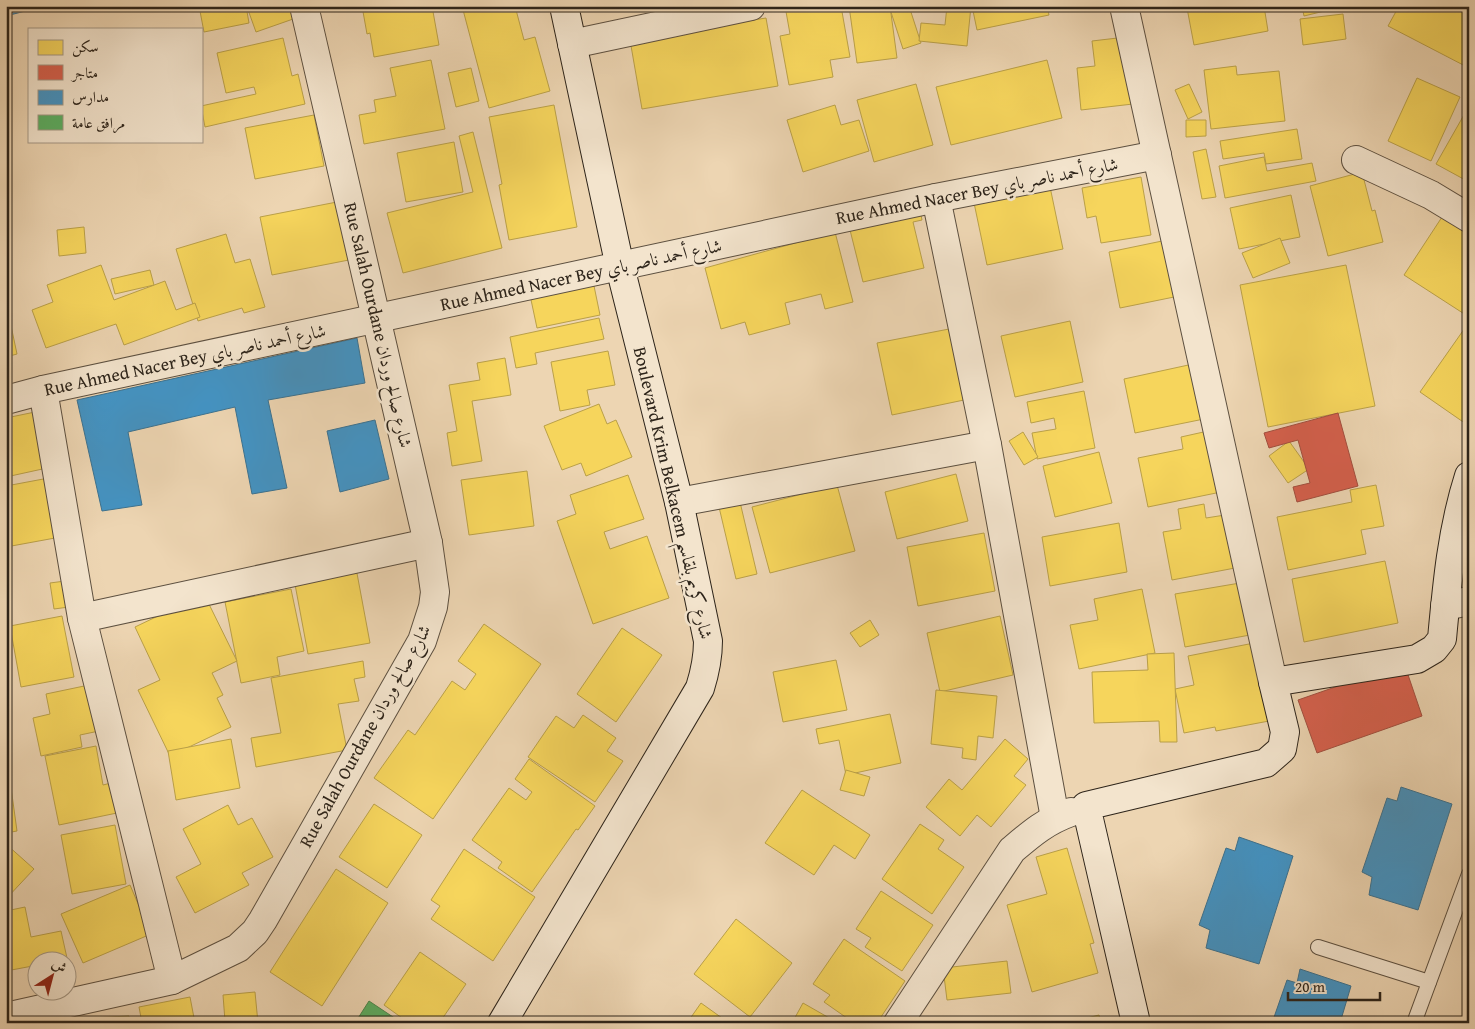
<svg xmlns="http://www.w3.org/2000/svg" width="1475" height="1029" font-family="'Gentium Book Plus',Amiri,serif">
<rect width="100%" height="100%" fill="#edd5b2"/>
<filter id="stains"><feTurbulence type="fractalNoise" baseFrequency=".004" numOctaves="4"/><feColorMatrix values="0 0 0 0 .2 0 0 0 0 .09 0 0 0 0 .02 0 0 0 .5 -.17"/></filter>
<radialGradient id="worn" r=".72"><stop offset=".6" stop-color="#630" stop-opacity="0"/><stop offset="1" stop-color="#630" stop-opacity=".3"/></radialGradient>
<g fill="#f6d55c" stroke="#baa048">
<path d="M199,6H246L249,23L204,32Z"/>
<path d="M292,6L296,18L256,32L247,7Z"/>
<path d="M362,6H432L439,45L374,57L370,33L367,34Z"/>
<path d="M462,6H515L524,40L535,37L550,91L489,108Z"/>
<path d="M785,6H841L850,57L830,60L833,77L789,85L780,36L790,34Z"/>
<path d="M849,6H890L897,58L857,63Z"/>
<path d="M889,6H909L921,43L903,49Z"/>
<path d="M947,6H971L967,46L919,41L921,23L945,25Z"/>
<path d="M972,6H1047L1049,15L977,30Z"/>
<path d="M1198,6H1264L1268,31L1194,45L1187,8Z"/>
<path d="M1302,6H1341V7L1304,16Z"/>
<path d="M1399,6H1469V68L1388,26Z"/>
<path d="M1343,14L1346,39L1303,45L1300,19Z"/>
<path d="M766,18L778,86L642,109L630,40Z"/>
<path d="M1126,37L1133,104L1081,110L1077,68L1095,66L1092,41Z"/>
<path d="M283,38L292,76L298,74L305,104L205,127L201,106L256,94L254,87L226,93L217,53Z"/>
<path d="M431,60L445,129L364,144L359,115L376,112L374,100L396,96L390,68Z"/>
<path d="M1047,60L1062,118L951,145L936,87Z"/>
<path d="M1236,66L1237,75L1279,71L1285,121L1211,129L1204,70Z"/>
<path d="M471,68L479,101L456,107L448,73Z"/>
<path d="M1417,78L1460,97L1431,161L1388,141Z"/>
<path d="M916,84L933,145L874,162L857,100Z"/>
<path d="M1189,84L1202,112L1188,119L1175,90Z"/>
<path d="M554,105L577,227L509,240L499,185L502,184L489,117Z"/>
<path d="M835,105L841,125L859,120L869,151L803,172L787,120Z"/>
<path d="M1469,106V182L1436,164Z"/>
<path d="M314,115L324,166L255,179L245,128Z"/>
<path d="M1186,120H1206V136L1186,137Z"/>
<path d="M1297,129L1302,159L1266,164L1264,153L1223,159L1220,141Z"/>
<path d="M473,132L502,248L403,273L387,213L473,192L459,136Z"/>
<path d="M454,142L463,192L406,202L397,153Z"/>
<path d="M1206,149L1216,197L1202,199L1193,152Z"/>
<path d="M1264,157L1267,171L1312,163L1316,181L1225,198L1219,166Z"/>
<path d="M1362,172L1372,211L1375,210L1383,242L1328,256L1310,186Z"/>
<path d="M1141,177L1151,235L1101,243L1096,216L1087,218L1082,188Z"/>
<path d="M1049,182L1063,249L987,265L973,198Z"/>
<path d="M1291,195L1300,237L1239,249L1230,208Z"/>
<path d="M342,201L354,259L272,275L260,217Z"/>
<path d="M920,210L922,220L913,222L924,268L863,282L849,226Z"/>
<path d="M1442,217L1469,235V317L1404,275Z"/>
<path d="M84,227L86,253L59,256L57,230Z"/>
<path d="M835,232L853,302L825,309L821,294L785,303L790,324L749,335L745,322L721,329L705,268Z"/>
<path d="M226,234L235,263L250,259L265,307L244,313L242,308L198,321L176,249Z"/>
<path d="M1280,238L1290,263L1253,278L1242,253Z"/>
<path d="M1167,240L1179,296L1120,308L1109,252Z"/>
<path d="M101,265L114,300L165,281L176,310L195,303L200,317L124,345L116,324L46,348L32,310L53,302L47,285Z"/>
<path d="M1346,265L1375,406L1268,427L1240,285Z"/>
<path d="M150,270L154,285L115,294L111,279Z"/>
<path d="M593,281L600,315L537,328L530,295Z"/>
<path d="M6,302L17,354L6,357Z"/>
<path d="M599,318L604,339L535,353L537,364L516,368L510,337Z"/>
<path d="M1070,321L1083,382L1015,397L1001,336Z"/>
<path d="M1467,325L1469,326V426L1420,392Z"/>
<path d="M949,329L964,400L892,415L877,343Z"/>
<path d="M608,351L615,385L587,390L590,405L560,411L551,362Z"/>
<path d="M505,358L511,395L472,401L482,461L452,466L447,433L457,431L449,385L480,380L477,363Z"/>
<path d="M1193,364L1204,419L1135,433L1124,379Z"/>
<path d="M1084,391L1095,448L1037,459L1032,433L1056,429L1054,418L1031,423L1027,402Z"/>
<path d="M599,404L607,424L616,420L632,457L586,476L581,463L562,470L544,426Z"/>
<path d="M35,412L47,468L6,477V418Z"/>
<path d="M1208,431L1221,492L1148,507L1138,458L1183,449L1181,437Z"/>
<path d="M1023,432L1038,457L1024,465L1009,441Z"/>
<path d="M1289,441L1309,469L1288,483L1269,456Z"/>
<path d="M1099,452L1112,503L1055,517L1043,466Z"/>
<path d="M527,471L534,526L469,535L461,480Z"/>
<path d="M956,474L968,521L897,539L885,492Z"/>
<path d="M628,475L644,519L604,532L610,549L647,536L669,598L593,624L557,521L576,514L570,495Z"/>
<path d="M54,477L66,536L6,547V486Z"/>
<path d="M837,485L855,551L770,573L752,507Z"/>
<path d="M1376,485L1384,526L1361,530L1366,554L1288,570L1277,517L1352,502L1350,490Z"/>
<path d="M740,502L757,574L736,579L719,507Z"/>
<path d="M1204,504L1206,518L1225,515L1235,568L1172,580L1163,532L1181,529L1178,509Z"/>
<path d="M1119,523L1127,572L1050,586L1042,537Z"/>
<path d="M984,533L995,591L918,606L907,547Z"/>
<path d="M1385,561L1398,623L1304,642L1292,579Z"/>
<path d="M356,568L370,643L308,654L294,579Z"/>
<path d="M65,581L69,607L54,609L50,583Z"/>
<path d="M1240,583L1250,635L1185,647L1175,594Z"/>
<path d="M291,589L304,651L277,657L280,675L241,683L225,602Z"/>
<path d="M1142,589L1155,653L1079,669L1070,625L1098,620L1094,599Z"/>
<path d="M204,594L237,661L212,673L223,695L217,698L231,727L170,756L138,690L160,680L135,627Z"/>
<path d="M62,616L74,677L21,687L10,626Z"/>
<path d="M1000,616L1013,675L940,692L927,633Z"/>
<path d="M870,620L879,635L860,647L850,633Z"/>
<path d="M484,624L541,664L433,819L374,778L408,730L415,735L452,681L465,690L476,674L458,661Z"/>
<path d="M622,628L662,655L616,722L577,694Z"/>
<path d="M1254,643L1269,721L1216,731L1215,727L1184,733L1175,689L1194,685L1188,656Z"/>
<path d="M1174,653L1177,742H1160L1159,721L1094,723L1092,672L1148,670L1147,654Z"/>
<path d="M836,660L847,710L783,722L773,672Z"/>
<path d="M363,661L365,677L354,679L359,701L338,704L347,750L256,767L251,738L281,733L271,678Z"/>
<path d="M89,685L99,731L80,735L82,747L41,756L33,718L50,714L46,694Z"/>
<path d="M936,690L997,696L993,738L978,736L976,760L962,758L963,748L931,744Z"/>
<path d="M890,714L901,763L846,775L839,740L819,744L816,729Z"/>
<path d="M583,715L616,738L607,751L623,761L595,802L528,757L556,716L574,728Z"/>
<path d="M231,739L240,788L176,800L168,751Z"/>
<path d="M1005,739L1028,759L1014,776L1026,785L991,827L977,815L960,836L926,807L949,779L962,790Z"/>
<path d="M96,746L103,785L111,783L117,813L59,825L45,756Z"/>
<path d="M529,759L595,806L578,830L576,829L532,892L498,868L502,862L472,840L509,788L526,800L532,792L515,779Z"/>
<path d="M846,770L870,777L864,796L840,790Z"/>
<path d="M9,773L17,831L6,833V774Z"/>
<path d="M802,790L870,835L855,859L834,845L814,875L765,843Z"/>
<path d="M374,804L422,835L387,888L339,857Z"/>
<path d="M228,805L238,825L252,818L273,857L242,873L249,885L195,913L176,877L201,864L183,829Z"/>
<path d="M920,824L944,840L938,849L964,867L932,914L882,879Z"/>
<path d="M115,825L126,884L72,894L61,835Z"/>
<path d="M6,844L34,869L6,899Z"/>
<path d="M1067,848L1094,943L1090,944L1098,973L1032,992L1007,905L1047,894L1036,857Z"/>
<path d="M464,849L535,897L493,961L431,919L440,906L431,900Z"/>
<path d="M336,869L388,903L322,1006L270,972Z"/>
<path d="M130,885L151,934L83,963L61,914Z"/>
<path d="M881,891L933,925L902,971L865,947L871,938L856,929Z"/>
<path d="M25,907L31,937L61,931L67,958L52,962H38V965L6,971V911Z"/>
<path d="M736,919L792,963L750,1017L694,974Z"/>
<path d="M844,939L905,981L877,1023H854L824,1002L830,995L813,984Z"/>
<path d="M420,952L466,984L440,1022L441,1023H409L384,1005Z"/>
<path d="M1007,961L1011,993L947,1000L943,968Z"/>
<path d="M255,992L258,1023H207L225,1021L223,995Z"/>
<path d="M190,997L195,1023H142L139,1007Z"/>
<path d="M701,1003L729,1023H687Z"/>
<path d="M803,1003L838,1023H792Z"/>
<path d="M1099,1015L1101,1023H1067Z"/>
<path d="M129,1016V1023H72V1019Z"/>
</g>
<g fill="#d6604d" stroke="#a34e3e">
<path d="M1338,413L1358,486L1297,502L1293,487L1310,483L1298,440L1269,448L1264,433Z"/>
<path d="M1404,663L1422,716L1317,753L1298,700Z"/>
</g>
<g fill="#4393c3" stroke="#3c7290">
<path d="M6,6H45L6,16Z"/>
<path d="M357,338L365,383L268,400L287,488L252,494L235,407L128,432L142,505L102,511L77,400Z"/>
<path d="M375,420L389,479L340,492L327,431Z"/>
<path d="M1401,787L1452,804L1418,910L1369,895L1372,877L1362,872L1387,798L1397,801Z"/>
<path d="M1239,837L1293,856L1259,964L1206,948L1210,930L1199,925L1226,848L1235,851Z"/>
<path d="M1300,969L1351,986L1340,1023H1272L1287,980L1297,983Z"/>
</g>
<path fill="#5aae61" stroke="#4c854c" d="M369,1001L402,1023H355Z"/>
<g fill="none" stroke-linecap="round" stroke-linejoin="round">
<defs>
<g id="lane">
<path d="M1318,947L1429,982"/>
<path d="M1414,1023L1469,874"/>
</g>
<g id="street">
<path d="M1124,6L1273,682"/>
<path d="M572,44L751,6"/>
<path d="M1356,160L1431,195L1469,218"/>
<path d="M936,198L987,445L1055,818"/>
<path d="M43,390L82,618L172,980"/>
<path d="M6,400L43,390L936,198L1157,155"/>
<path d="M679,502L987,445"/>
<path d="M1445,606L1469,601"/>
<path d="M82,618L428,543"/>
<path d="M6,1017L172,980L238,948L255,932L263,920L422,641L433,607L435,592L428,543L304,6"/>
<path d="M898,1023L1012,850C1032,833 1046,821 1071,812"/>
</g>
<g id="secondary">
<path d="M502,1023L700,688C705,672 708,658 708,641L679,502L620,267L564,6"/>
<path d="M1136,1023L1086,806L1266,763L1282,749L1285,732L1273,682L1417,659L1434,649L1442,639C1447,584 1452,529 1469,476"/>
</g>
</defs>
<use href="#lane" stroke="#5d5040" stroke-width="16"/>
<use href="#street" stroke="#5d5040" stroke-width="30"/>
<use href="#secondary" stroke="#2d241a" stroke-width="30"/>
<use href="#lane" stroke="#f3e4cd" stroke-width="14"/>
<use href="#street" stroke="#f3e4cd" stroke-width="28"/>
<use href="#secondary" stroke="#f3e4cd" stroke-width="28"/>
</g>
<g text-anchor="middle" stroke-width="5" stroke-linejoin="round" paint-order="stroke">
<g font-size="18" fill="#2d241a" stroke="#f3e4cd">
<text transform="translate(977 191) rotate(-11)" y="6">Rue Ahmed Nacer Bey شارع أحمد ناصر باي</text>
<text transform="translate(581 275) rotate(-12)" y="6">Rue Ahmed Nacer Bey شارع أحمد ناصر باي</text>
<text transform="translate(378 325) rotate(77)" y="6">Rue Salah Ourdane شارع صالح وردان</text>
<text transform="translate(185 360) rotate(-12)" y="6">Rue Ahmed Nacer Bey شارع أحمد ناصر باي</text>
<text transform="translate(673 493) rotate(77)" y="6">Boulevard Krim Belkacem شارع كريم بلقاسم</text>
<text transform="translate(365 736) rotate(-61)" y="6">Rue Salah Ourdane شارع صالح وردان</text>
</g>
</g>
<rect width="1475" height="1029" fill="none" stroke="#edd5b2" stroke-width="25"/>
<rect x="8" y="8" width="1460" height="1014" fill="none" stroke="#2d241a" stroke-width="2.5"/>
<rect x="12" y="12" width="1450" height="1004" fill="none" stroke="#2d241a"/>
<rect x="28" y="28" width="175" height="115" fill="#f3e4cd" stroke="#a49785"/>
<rect x="38" y="40" width="25" height="15" fill="#f6d55c" stroke="#a49785"/>
<text x="72" y="52" font-size="15" fill="#2d241a">سكن</text>
<rect x="38" y="65" width="25" height="15" fill="#d6604d" stroke="#a49785"/>
<text x="72" y="78" font-size="15" fill="#2d241a">متاجر</text>
<rect x="38" y="90" width="25" height="15" fill="#4393c3" stroke="#a49785"/>
<text x="72" y="102" font-size="15" fill="#2d241a">مدارس</text>
<rect x="38" y="115" width="25" height="15" fill="#5aae61" stroke="#a49785"/>
<text x="72" y="128" font-size="15" fill="#2d241a">مرافق عامة</text>
<g transform="translate(52 976) rotate(36)"><circle r="24" fill="#f3e4cd" stroke="#a49785"/>
<path d="M0-4L9 19L0 12L-9 19Z" fill="#8f2418"/>
<text y="-8" font-size="14" font-weight="bold" text-anchor="middle" fill="#2d241a">ش</text>
</g>
<path d="M1288 992v8h92v-8" fill="none" stroke="#2d241a" stroke-width="2.5"/>
<text x="1295" y="992" font-size="15" fill="#2d241a" stroke="#f3e4cd" stroke-width="4" paint-order="stroke">20 m</text>
<rect width="100%" height="100%" filter="url(#stains)"/>
<rect width="100%" height="100%" fill="url(#worn)"/>
</svg>
